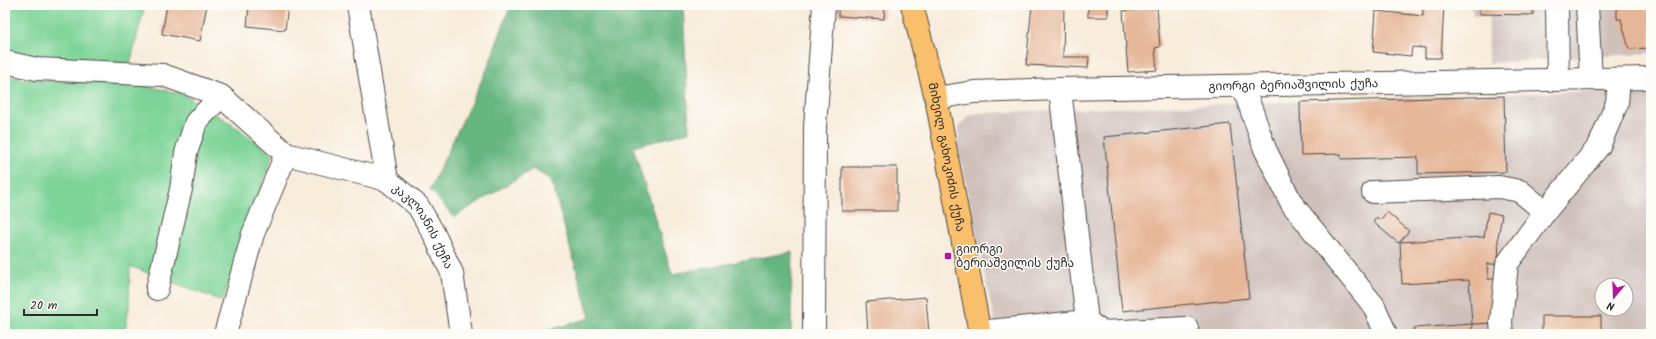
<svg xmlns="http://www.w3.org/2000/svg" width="1656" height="339" font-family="Kalam,'Noto Sans Georgian',sans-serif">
<rect width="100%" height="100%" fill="#fdfcf7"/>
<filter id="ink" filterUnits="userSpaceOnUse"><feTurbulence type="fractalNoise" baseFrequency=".025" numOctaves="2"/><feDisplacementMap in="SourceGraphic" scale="8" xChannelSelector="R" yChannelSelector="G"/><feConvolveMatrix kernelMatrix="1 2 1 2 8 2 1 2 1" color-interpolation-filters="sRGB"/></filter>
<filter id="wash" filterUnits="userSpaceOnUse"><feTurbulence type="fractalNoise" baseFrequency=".012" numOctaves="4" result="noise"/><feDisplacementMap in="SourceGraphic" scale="16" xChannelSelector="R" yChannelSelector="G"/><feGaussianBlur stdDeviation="0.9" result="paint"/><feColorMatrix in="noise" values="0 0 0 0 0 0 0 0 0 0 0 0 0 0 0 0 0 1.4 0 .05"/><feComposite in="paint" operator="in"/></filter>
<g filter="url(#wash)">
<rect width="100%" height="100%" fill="#f8ecdb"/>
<g fill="#cfc0bb" fill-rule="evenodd">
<path d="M1471,5H1651V53L1488,63L1489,16H1473Z"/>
<path d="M1651,89V334H997L957,142L959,126L969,116L978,113ZM1602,285H1626V309H1602Z"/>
</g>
<g fill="#7ed498" stroke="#548062">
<path d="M5,5H145L130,63L43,61L5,52Z"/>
<path d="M5,75L24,79L141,85L183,94L239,129L273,155L222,301L130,266L129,309L124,334H5Z"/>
</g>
<path fill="#66b680" stroke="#487056" d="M537,5H683L689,132L633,147L672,274L792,252L791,334H534L590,318L551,180L533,169L454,217L430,189L488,67L509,9Z"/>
<g id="blocks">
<g fill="#e6b698">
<path d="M167,5H207L200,41L162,34Z"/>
<path d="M249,5H288L285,30L247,26Z"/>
<path d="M838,5H885L884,19L838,16Z"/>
<path d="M1032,5H1064L1063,57H1089L1088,68L1026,65Z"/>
<rect x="1088" y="5" width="20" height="12"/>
<path d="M1479,5H1533V15L1479,14Z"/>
<path d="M1617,5H1651V48L1629,49L1621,19H1617Z"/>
<path d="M1444,6L1441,58H1425V48L1412,47L1411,56L1373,52L1376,11L1423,16V7Z"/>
<path d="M1157,8L1160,47L1155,48L1157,70L1128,72L1123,11Z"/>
<path d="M1504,96L1506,172L1418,174V157L1341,159V154L1301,155L1300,102Z"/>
<path d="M1230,124L1249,298L1122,311L1104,137Z"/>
<rect x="842" y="167" width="55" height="44"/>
<path d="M1387,212L1409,231L1400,242L1484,237L1488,212L1502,215L1498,237L1499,264H1487L1488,279H1495L1498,323L1472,324L1469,280L1402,284L1400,242L1398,243L1373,222L1377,217L1380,220Z"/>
<path d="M926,297L929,334H868L866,302Z"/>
<rect x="1542" y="316" width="59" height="18"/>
<path d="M1472,324V334H1414V328Z"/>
</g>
</g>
</g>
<g filter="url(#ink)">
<use href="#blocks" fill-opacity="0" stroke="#4a4845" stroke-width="1"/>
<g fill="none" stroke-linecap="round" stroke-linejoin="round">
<defs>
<g id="minor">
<path id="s1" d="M358,5L387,180L418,206L434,234L452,273L461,334"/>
<path d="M1557,5L1558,80"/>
<path d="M1587,5L1591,79"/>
<path d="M5,62L37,69L163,75L221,96L286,154L387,180"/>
<path d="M1243,86L1265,149L1292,204L1374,306L1386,334"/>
<path d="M1060,89L1087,321L1102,332L1187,328"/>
<path id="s2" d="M936,98L974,92L1060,89L1651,78"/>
<path d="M1373,192L1499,187L1520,191L1545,212"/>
<path d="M157,289L181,189L186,153L196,122L221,96"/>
<path d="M979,332L1087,321"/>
<path d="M225,334L253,234L286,154"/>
<path d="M814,334L815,127L824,5"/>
<path d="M1502,334L1501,322L1507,264L1545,212L1599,146L1617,103L1619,79"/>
</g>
<g id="major">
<path id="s3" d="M912,5L936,98L980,334"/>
</g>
</defs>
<use href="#minor" stroke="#4a4845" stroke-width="24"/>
<use href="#major" stroke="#4a4845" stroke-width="24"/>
<use href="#minor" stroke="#fff" stroke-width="22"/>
<use href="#major" stroke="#f9bf6c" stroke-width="22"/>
</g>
</g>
<rect fill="#b5179e" stroke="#fdfcf7" stroke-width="1.5" x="944" y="252" width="8" height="8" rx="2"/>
<g text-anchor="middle" stroke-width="3" stroke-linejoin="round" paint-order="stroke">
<g font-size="12" fill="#2b2b2b" stroke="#fdfcf7">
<text dy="4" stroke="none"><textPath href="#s2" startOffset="358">გიორგი ბერიაშვილის ქუჩა</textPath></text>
<text dy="4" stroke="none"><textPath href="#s3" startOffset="156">მიხეილ გახოკიძის ქუჩა</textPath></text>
<text dy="4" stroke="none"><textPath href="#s1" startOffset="237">კაკლიანის ქუჩა</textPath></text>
</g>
<g font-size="12" fill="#2b2b2b" stroke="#fdfcf7" text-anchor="start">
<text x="956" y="253">გიორგი<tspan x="956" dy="14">ბერიაშვილის ქუჩა</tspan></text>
</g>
</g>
<rect width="1656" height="339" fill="none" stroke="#fdfcf7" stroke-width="20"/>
<g transform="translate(1614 297) rotate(199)"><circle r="19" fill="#fdfcf7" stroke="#a9a8a5"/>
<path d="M0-3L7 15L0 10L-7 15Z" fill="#b5179e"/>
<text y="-6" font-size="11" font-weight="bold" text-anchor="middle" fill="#2b2b2b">N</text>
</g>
<path d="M24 309v6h73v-6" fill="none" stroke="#2b2b2b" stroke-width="2"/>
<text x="30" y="309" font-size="12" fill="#2b2b2b" stroke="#fdfcf7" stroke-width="3" paint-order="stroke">20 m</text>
</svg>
